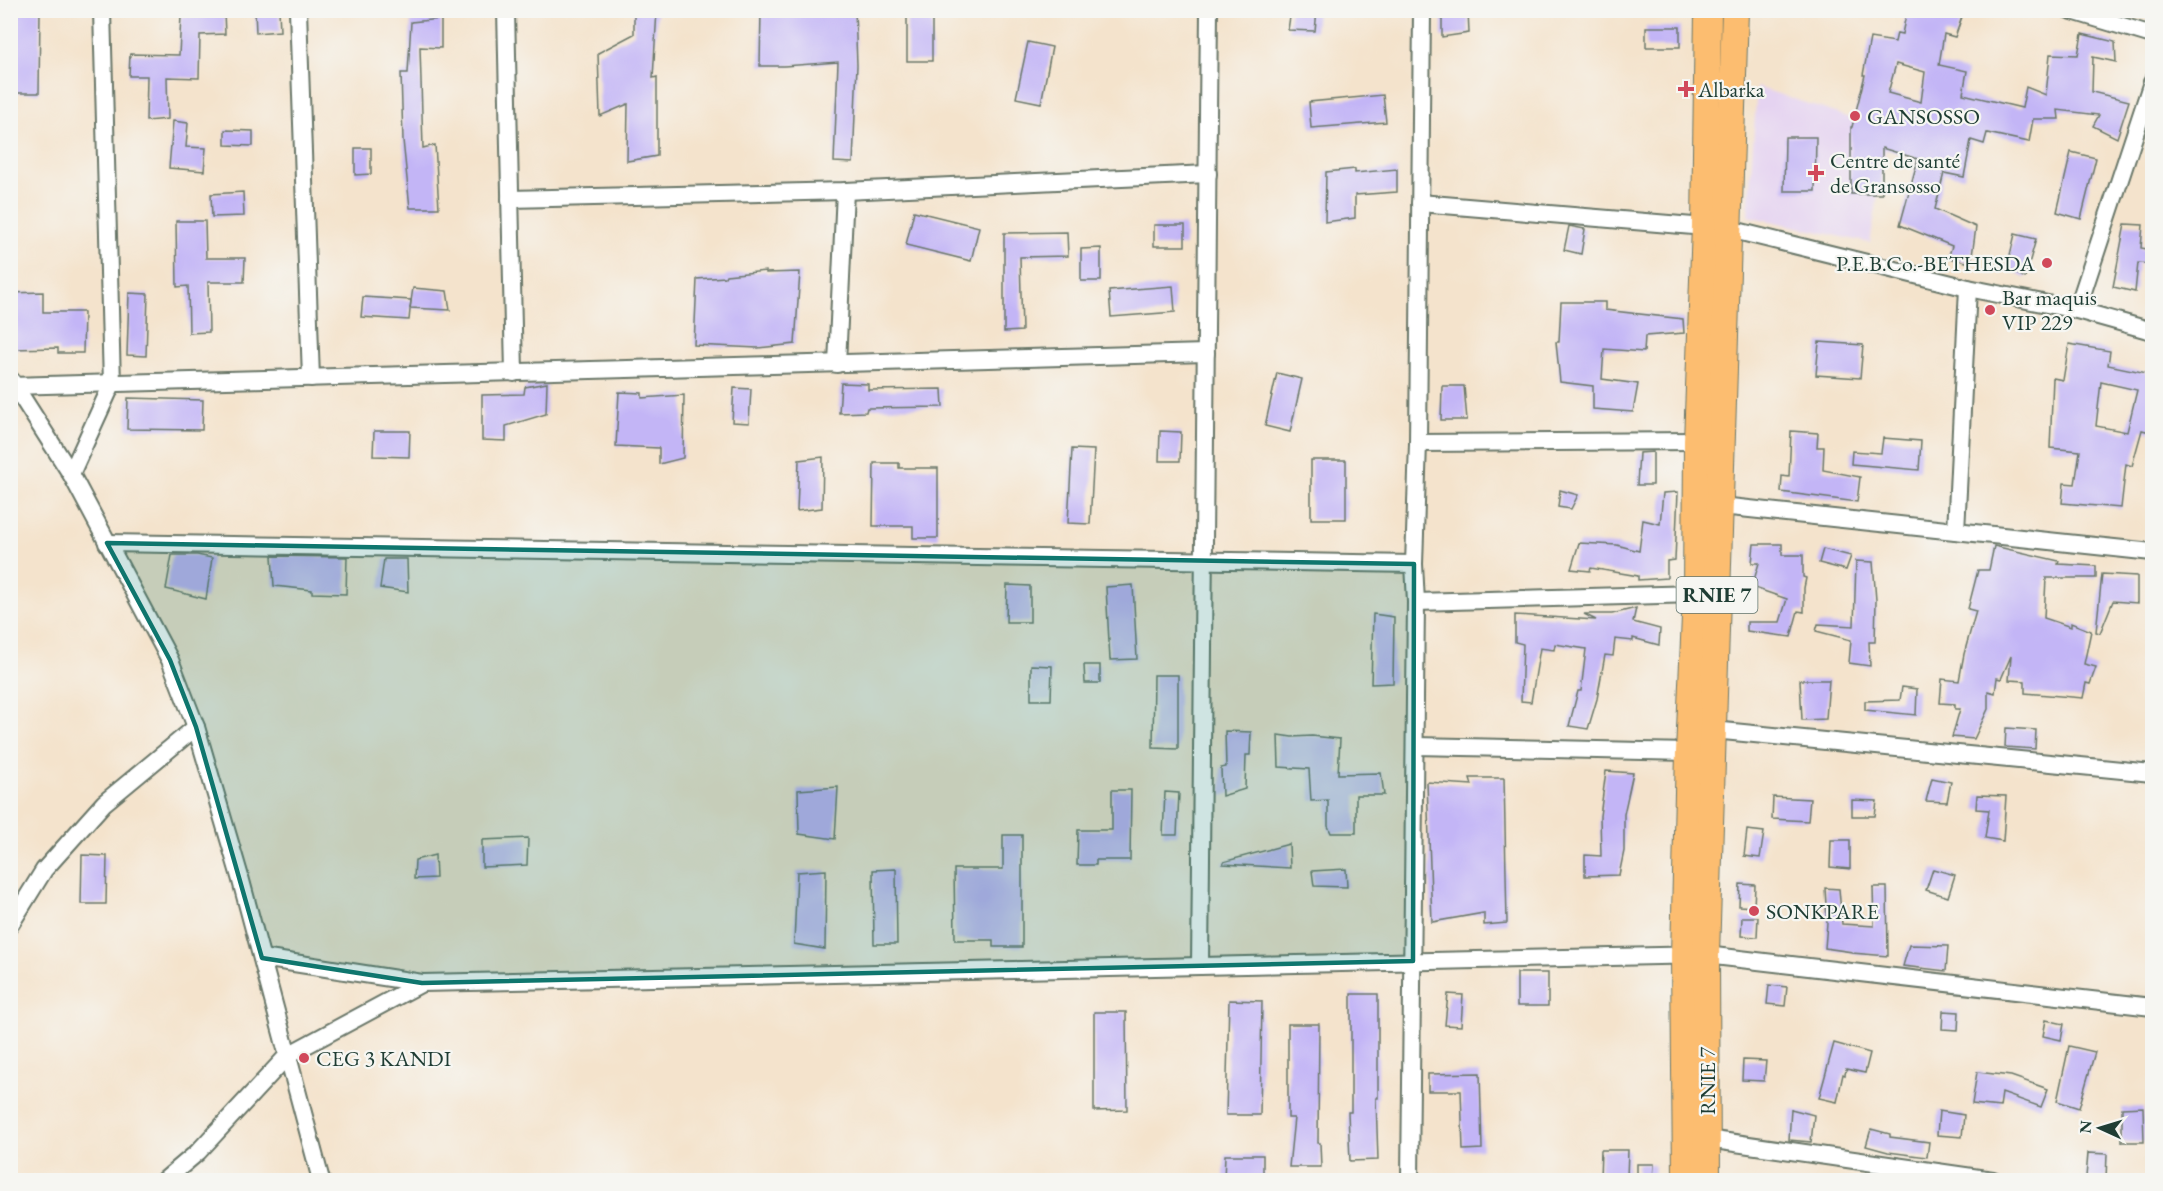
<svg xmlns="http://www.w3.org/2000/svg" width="2163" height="1191" font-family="'EB Garamond',serif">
<rect width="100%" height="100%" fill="#f6f6f2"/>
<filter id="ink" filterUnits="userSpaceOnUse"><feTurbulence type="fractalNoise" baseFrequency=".0167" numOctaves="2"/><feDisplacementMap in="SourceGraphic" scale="12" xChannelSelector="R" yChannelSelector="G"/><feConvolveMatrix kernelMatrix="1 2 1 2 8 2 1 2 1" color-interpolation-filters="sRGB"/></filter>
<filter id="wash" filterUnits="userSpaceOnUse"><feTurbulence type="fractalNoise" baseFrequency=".008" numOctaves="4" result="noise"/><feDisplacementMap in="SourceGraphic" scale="24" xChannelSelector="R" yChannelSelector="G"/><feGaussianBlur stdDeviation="1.35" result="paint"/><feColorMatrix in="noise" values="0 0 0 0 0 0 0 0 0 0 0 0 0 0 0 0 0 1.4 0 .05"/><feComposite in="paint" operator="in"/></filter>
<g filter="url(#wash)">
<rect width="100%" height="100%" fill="#f4e3cc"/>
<path fill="#e5d3f1" d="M1757,87L1889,131L1870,243L1748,216Z"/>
<g id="blocks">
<g fill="#c3b5f6" fill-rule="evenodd">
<path d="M10,10H40L39,93H10Z"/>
<path d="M255,10H279L280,31L256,33Z"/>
<path d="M634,10H657L653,78L657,77V156L627,161L628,104L600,116L598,53L634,34Z"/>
<path d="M761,10H855L857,65L853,163L834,162L838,62L784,66H760Z"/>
<rect x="907" y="10" width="25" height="51"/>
<path d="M1291,10H1317L1315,31L1288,30Z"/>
<path d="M1442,10H1468L1469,33L1442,37Z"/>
<path d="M1907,10H1954L1963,14L1955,37L1944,34L1939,65L1967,71L1963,94L2022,108L2026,87L2046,95L2050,54L2078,55L2082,34L2115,42L2116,62L2093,57L2092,92L2129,101L2117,138L2093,126L2099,115L2058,110L2059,119H2033L2029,142L1987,133L1984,144L1971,140L1964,177L1944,173L1935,209L1976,227L1971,263L1948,258L1952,246L1900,225L1918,159L1882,148V194H1851V127H1852L1865,75H1863L1870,38L1895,42L1897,33L1902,34ZM1896,64L1925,72L1921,102L1888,93Z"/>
<path d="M224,12L225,34L200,35L199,78L167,77L168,119L146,121L147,76H129L130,54L179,55L181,16L205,17V13Z"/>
<path d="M441,19V48L420,47L423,148L435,145L439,208H410L403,140L401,73H408L411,22Z"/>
<rect x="1646" y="27" width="34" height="20"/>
<path d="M1028,42L1052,47L1041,103L1016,98Z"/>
<path d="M1383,95L1386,122L1311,128L1309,102Z"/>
<path d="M173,121L188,123L186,147L206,148L204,171L169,168Z"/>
<path d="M225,130L253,131V146L225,145Z"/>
<path d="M1785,137H1816L1815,191H1784Z"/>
<path d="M355,148H371V174L355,175Z"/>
<path d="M2071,152L2096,158L2081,219L2057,212Z"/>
<path d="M1355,169V173L1397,169V192L1355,195V218L1325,222L1326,172Z"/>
<path d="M243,192L244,216L212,217L211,194Z"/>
<path d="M914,211L979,227L971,261L906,245Z"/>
<path d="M176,221H205L206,258H245L244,282H208L209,332L189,333L188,286L177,287Z"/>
<path d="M2125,224L2143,225L2141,248L2152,250V264L2138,263L2135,292L2113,287Z"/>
<rect x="1154" y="225" width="31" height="21"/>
<path d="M1569,226L1585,229L1581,254L1564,250Z"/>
<path d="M1067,232L1068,256L1020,257L1022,331L1004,332V233Z"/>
<path d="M2015,234L2036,239L2025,278L2007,268Z"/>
<path d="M1101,248V281H1081V249Z"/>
<path d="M766,271V273L800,272L795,344L758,348L694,345L697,279L725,277L726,275Z"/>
<path d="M1173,286L1175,312L1111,317L1109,291Z"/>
<path d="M413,288L447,291L450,310L410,308Z"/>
<path d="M43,292V312H84L83,353H58V348L11,349L10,293Z"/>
<path d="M129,293L148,294L146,356L127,355Z"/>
<path d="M363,297L411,300L409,320L361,317Z"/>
<path d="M1561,302H1605V310L1683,319L1684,333L1645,336L1644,352L1604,349L1602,379L1638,384L1633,412L1593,409V386L1560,382L1556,342H1559Z"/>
<path d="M1819,342L1863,345L1860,378L1816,375Z"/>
<path d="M2069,344L2110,351L2108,365L2152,374V421L2150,432L2142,430L2132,466L2126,464L2121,508L2062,503L2064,483L2075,484L2080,451L2050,448L2053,378L2063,380ZM2101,382L2137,390L2127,432L2096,426Z"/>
<path d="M1277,373L1302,379L1290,432L1265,426Z"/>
<path d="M547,383L546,414L506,426V441L482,440V395L524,394L525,387Z"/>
<path d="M841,383L868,384V390L942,389L943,407L867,408L866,412L839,413Z"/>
<path d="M1442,386H1464L1467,420H1441Z"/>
<path d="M734,388L751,389L749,423L732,422Z"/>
<path d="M619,392L642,393V398L684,395L683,458L659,464V448L616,446Z"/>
<path d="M128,398L203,400L202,430L127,429Z"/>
<path d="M374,431H410L409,457L373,456Z"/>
<path d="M1160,431L1181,432L1180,461H1159Z"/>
<path d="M1791,431L1818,433L1817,447H1824L1823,470L1860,477L1857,502L1781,492L1782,476L1789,477Z"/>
<path d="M1883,438L1921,441L1919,470L1851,464L1852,451L1881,453Z"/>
<path d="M1072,449L1094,450L1090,524L1068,523Z"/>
<path d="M1653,452V485H1637L1639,453Z"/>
<path d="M823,457L822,508L797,511L799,460Z"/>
<rect x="1311" y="460" width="35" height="59"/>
<path d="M874,463H899V468H938V538H913V526H873Z"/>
<path d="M1560,490L1578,495L1571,509L1558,507Z"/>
<path d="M1678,492L1675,560L1667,561V578L1638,580V576L1591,568L1590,571L1571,569L1579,543L1617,545L1639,551L1643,520L1660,524L1663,493Z"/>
<path d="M1754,544H1782V555H1803V577L1806,578L1804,588V612L1798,611L1791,637L1747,631V622H1780L1787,599L1752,587L1759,563H1752Z"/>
<path d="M1994,546L2059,561L2058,564L2096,566V578H2046L2044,618L2071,627V623L2091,631L2084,664L2096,667L2090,684L2086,683L2083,698L2025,693V681L2009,680L2011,656L2001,679L1997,678L1995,693L1988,691V709L1974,739L1952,737L1960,709H1955V704L1940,703L1942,679L1959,681L1964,654L1976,611L1968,609L1978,570H1989Z"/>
<path d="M1823,549L1851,556L1846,570L1819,563Z"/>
<path d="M172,555H197L212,558L206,599L166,589Z"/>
<path d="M272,556L347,557L346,594L312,593V590L274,586Z"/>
<path d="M384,559H407L408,592L380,588Z"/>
<path d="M1856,561L1873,562L1876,600L1875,642H1869L1870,666L1849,663L1851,640L1816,631L1818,624L1854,626Z"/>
<path d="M2102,574L2137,576V603L2113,601L2100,633L2096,632Z"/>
<path d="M1007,585L1030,586V622H1006Z"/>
<path d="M1133,585L1137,659L1110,660L1106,587Z"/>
<path d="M1636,608L1633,622L1660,629L1659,645L1633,638V641L1615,639L1613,656L1605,655L1597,699L1588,729L1569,726L1578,691H1581L1586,649L1555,644L1554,650L1540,648L1531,702L1521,701L1523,644L1515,642V615L1596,620L1584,614H1612Z"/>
<path d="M1373,614L1394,617L1393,683L1371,684Z"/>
<path d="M1031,665L1052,666L1051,700H1031Z"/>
<path d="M1084,665H1100V683H1085Z"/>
<path d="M1154,675H1178V749L1153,748Z"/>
<path d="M1800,680H1829L1826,719L1802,720Z"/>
<path d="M1902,687L1917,689L1916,715L1865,710V701L1900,700Z"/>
<path d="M2006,728L2036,730L2035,749L2005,747Z"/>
<path d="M1225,731L1251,732L1250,755H1246L1245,789L1222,796L1221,768L1226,767Z"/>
<path d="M1278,735L1292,737L1312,736L1340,739L1338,774L1381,773L1384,795H1356V833H1331L1328,826V800L1311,801L1309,769L1279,767Z"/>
<path d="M1606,771L1633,773L1624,814V851L1619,875L1585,876V855L1601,856L1600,816Z"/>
<path d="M1470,778H1504L1507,923L1484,925V913L1432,922L1427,782L1472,785Z"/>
<path d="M1932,778L1951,782L1947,802L1926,801Z"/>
<path d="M838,787L835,839L799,834L798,790Z"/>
<path d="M1112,790H1131L1130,860H1096V865H1077L1078,830H1112Z"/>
<path d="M1165,792L1179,793L1177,835H1163Z"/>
<path d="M1977,795L2006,796L2003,841L1985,838L1989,810L1976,809Z"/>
<path d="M1773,797L1810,799L1808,821L1772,819Z"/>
<path d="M1852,800L1877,801L1875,816H1852Z"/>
<path d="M1747,830L1764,832L1760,858L1744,856Z"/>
<path d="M1003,835H1022V947H993V940H955L954,869H1003Z"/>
<path d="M528,838L527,865L482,867V840Z"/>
<path d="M1831,840H1850V869L1830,867Z"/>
<path d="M1289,844L1290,868L1223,864V862Z"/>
<path d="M82,855L107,856L106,904H81Z"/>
<path d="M435,855L436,878L414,879L415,860Z"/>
<path d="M896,869L897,944H874L873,870Z"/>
<path d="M1346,869L1347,887L1314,886L1312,871Z"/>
<path d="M1933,869L1955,875L1948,897L1926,890Z"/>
<path d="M826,870L825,949L794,944L797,872Z"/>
<path d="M1740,884L1755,885L1754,907L1739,906Z"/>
<path d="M1873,887H1887L1888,956L1852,953V952L1825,948L1827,923L1825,888L1839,889L1842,924L1874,926Z"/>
<path d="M1742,917H1758L1757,937L1741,936Z"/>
<path d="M1909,945L1948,946L1946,971L1903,966Z"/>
<rect x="1517" y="973" width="31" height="33"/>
<path d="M1769,985L1787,987L1785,1006L1767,1004Z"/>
<path d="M1351,994H1378V1098H1376L1378,1160L1350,1161L1348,1112H1351Z"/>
<path d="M1448,994L1463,995L1461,1026L1445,1025Z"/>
<path d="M1229,1000L1262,1001L1260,1115H1226Z"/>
<path d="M1943,1011L1959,1012L1958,1030L1942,1029Z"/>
<path d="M1094,1012H1126L1127,1110L1094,1111Z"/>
<path d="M2046,1020L2064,1024L2061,1040L2043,1036Z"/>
<path d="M1288,1024H1319L1318,1143H1320L1321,1167H1289L1294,1118H1288Z"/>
<path d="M1834,1043L1870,1053L1865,1073L1846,1069L1845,1075L1843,1074L1837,1102L1819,1098Z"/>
<path d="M2069,1046L2095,1052L2079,1108L2057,1101Z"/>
<path d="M1743,1060L1766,1061L1764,1081L1742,1080Z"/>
<path d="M1977,1072L2011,1076L2048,1089L2041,1107L2002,1093L2000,1107L1972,1104Z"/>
<path d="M1480,1073L1482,1149L1463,1150L1461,1091H1428V1074Z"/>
<path d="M2143,1107L2144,1142H2122V1108Z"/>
<path d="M1791,1109L1814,1115L1811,1142L1789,1140Z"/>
<path d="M1939,1111L1964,1115L1962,1137L1937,1135Z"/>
<path d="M1871,1129L1890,1134V1137L1929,1142L1927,1157L1888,1152L1866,1146Z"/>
<path d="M1601,1150H1628L1627,1178H1600Z"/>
<path d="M2088,1153L2107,1154L2106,1179L2086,1177Z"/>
<path d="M1225,1155H1263V1180H1224Z"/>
<path d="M1637,1164H1654L1653,1180H1637Z"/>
</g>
</g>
</g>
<g filter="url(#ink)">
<use href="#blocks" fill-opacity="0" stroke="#6a7769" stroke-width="1.5"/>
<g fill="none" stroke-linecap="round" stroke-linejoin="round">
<defs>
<g id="minor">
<path d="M298,10L311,378"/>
<path d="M506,10L514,373"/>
<path d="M2069,10L2152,35"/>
<path d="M510,199L845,191L1208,174"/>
<path d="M1420,203L1729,229L1968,288L2077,310L2152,331"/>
<path d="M2077,310L2152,82"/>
<path d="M837,364L845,191"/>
<path d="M11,380L71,474L170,660L196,727L240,877L321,1180"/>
<path d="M10,386L1206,353"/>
<path d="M1418,443L1697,441"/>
<path d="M71,474L112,384L102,10"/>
<path d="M1721,506L2152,552"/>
<path d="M1956,531L1968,288"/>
<path d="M107,543L1414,564"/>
<path d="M1416,602L1696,594"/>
<path d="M1713,730L2152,773"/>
<path d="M1415,746L1689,752"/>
<path d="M10,925L44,870L104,803L196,727"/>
<path d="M262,958L422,983L1706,955L2152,1007"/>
<path d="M1200,966L1209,10"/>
<path d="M1707,1139L1993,1180"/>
<path d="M165,1180L198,1152L288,1055L422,983"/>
<path d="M1410,1180L1416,602L1414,564L1418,443L1422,10"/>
</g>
<g id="primary">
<path d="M1686,1180L1684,955L1689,752L1696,594L1697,441L1705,226L1708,10"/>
<path d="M1707,1180L1706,955L1735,10"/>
</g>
</defs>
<use href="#minor" stroke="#6a7769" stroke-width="20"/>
<use href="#primary" stroke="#6a7769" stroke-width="28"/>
<use href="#minor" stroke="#fff" stroke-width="16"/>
<use href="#primary" stroke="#fcbd6f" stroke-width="26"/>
</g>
</g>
<path fill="#0f766e" fill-opacity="0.2" stroke="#0f766e" stroke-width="4.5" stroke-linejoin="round" d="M107,543L1414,564L1413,961L422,983L262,958L196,727L170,660Z"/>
<g fill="#d1495b" stroke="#f6f6f2" stroke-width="2">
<path d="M1683 80h6v6h6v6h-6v6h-6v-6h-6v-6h6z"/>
<circle cx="1855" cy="116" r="6"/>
<path d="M1813 164h6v6h6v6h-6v6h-6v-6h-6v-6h6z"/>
<circle cx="2047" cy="263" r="6"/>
<circle cx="1990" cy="310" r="6"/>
<circle cx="1754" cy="911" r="6"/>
<circle cx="304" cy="1058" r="6"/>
</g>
<g text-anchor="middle" stroke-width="4.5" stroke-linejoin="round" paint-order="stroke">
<rect fill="#f6f6f2" stroke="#60746d" stroke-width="1.5" x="1676.5" y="577" width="81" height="36" rx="4.5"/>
<g font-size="21" font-weight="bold" fill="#1f3d34">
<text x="1717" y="602">RNIE 7</text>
</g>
<g font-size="22" fill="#1f3d34" stroke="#f6f6f2" text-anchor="start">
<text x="1698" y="97">Albarka</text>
<text x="1867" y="124">GANSOSSO</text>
<text x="1830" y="168">Centre de santé<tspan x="1830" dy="25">de Gransosso</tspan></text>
<text x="2035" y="271" text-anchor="end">P.E.B.Co.-BETHESDA</text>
<text x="2002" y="305">Bar maquis<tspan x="2002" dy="25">VIP 229</tspan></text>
<text x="1766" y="919">SONKPARE</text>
<text x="316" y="1066">CEG 3 KANDI</text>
</g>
<g font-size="22" fill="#1f3d34" stroke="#f6f6f2">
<text transform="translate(1707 1081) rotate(-90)" y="8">RNIE 7</text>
</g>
</g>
<rect width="2163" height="1191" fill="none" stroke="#f6f6f2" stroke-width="36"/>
<g transform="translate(2100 1128) rotate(274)" stroke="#f6f6f2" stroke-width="4.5" paint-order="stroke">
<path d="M0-4.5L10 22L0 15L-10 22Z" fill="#1f3d34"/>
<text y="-9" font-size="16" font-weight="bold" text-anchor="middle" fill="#1f3d34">N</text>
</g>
</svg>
